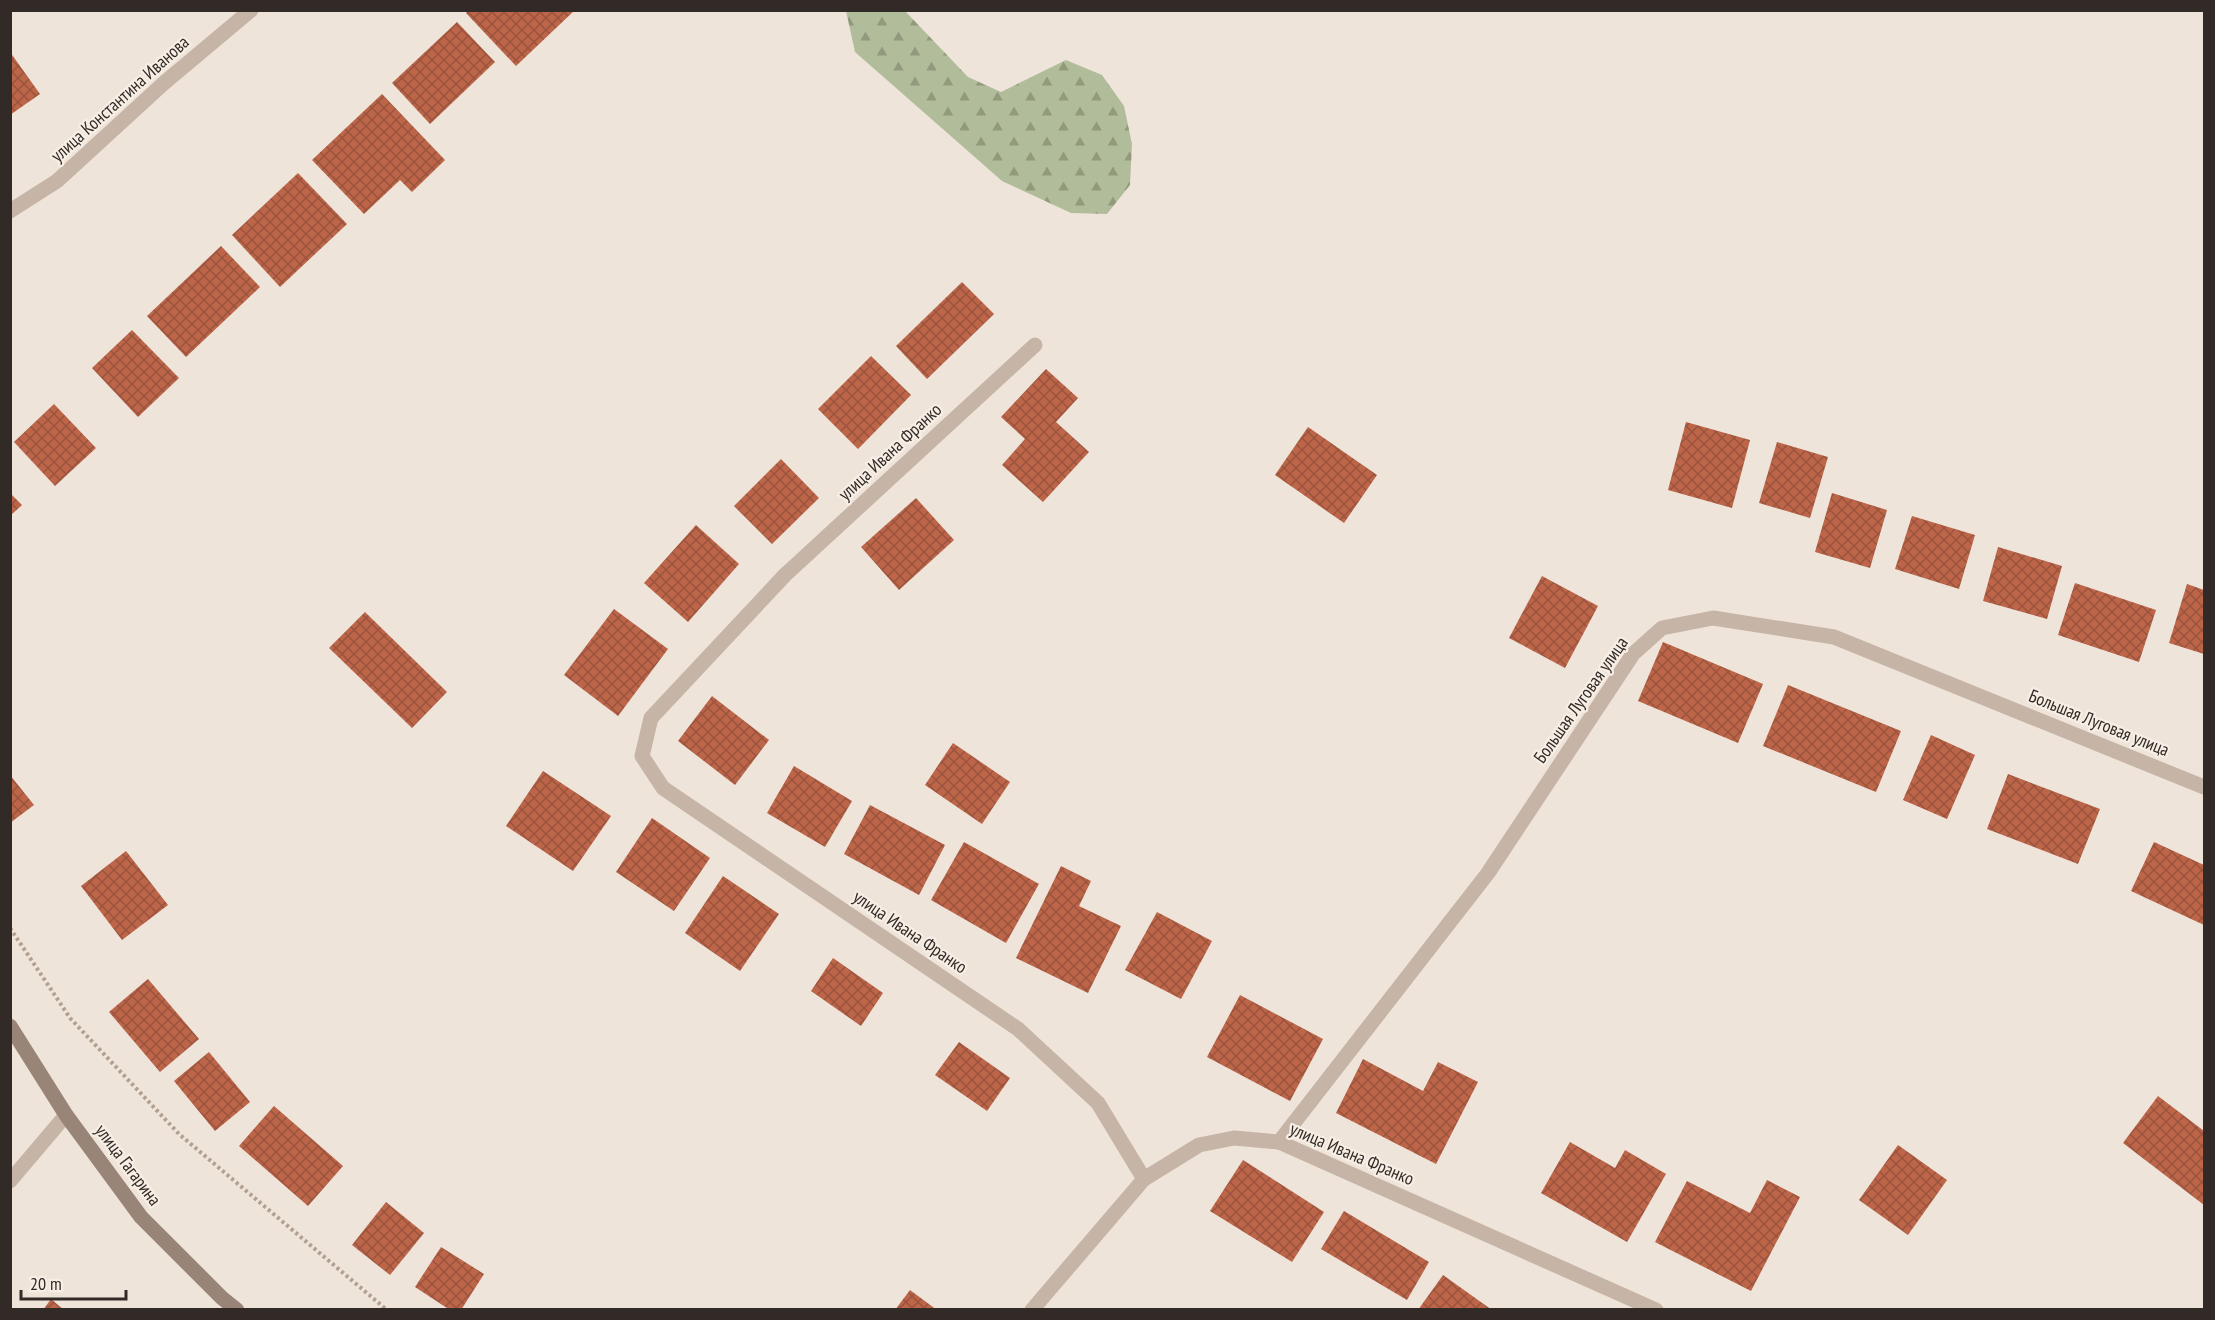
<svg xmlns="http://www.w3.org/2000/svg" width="2215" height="1320" font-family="'PT Sans Narrow',sans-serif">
<defs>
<pattern id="forest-firs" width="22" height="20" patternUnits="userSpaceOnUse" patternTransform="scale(1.5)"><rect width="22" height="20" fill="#b1bd9a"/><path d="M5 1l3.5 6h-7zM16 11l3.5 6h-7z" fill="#919a7d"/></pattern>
<pattern id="building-cross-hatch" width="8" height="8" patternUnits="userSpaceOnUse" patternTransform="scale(1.5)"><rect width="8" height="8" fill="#bd6549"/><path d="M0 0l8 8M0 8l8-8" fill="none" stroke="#9a533d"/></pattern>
</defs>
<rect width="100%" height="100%" fill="#efe4d9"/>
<path fill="url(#forest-firs)" d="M846,11H905L968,77L1001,92L1066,60L1102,75L1124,106L1132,144L1130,185L1107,214L1071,213L1002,181L855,52Z"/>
<g fill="url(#building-cross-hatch)">
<path d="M469,10H575L516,66L466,13Z"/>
<path d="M457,22L495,62L430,124L392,83Z"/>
<path d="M10,52L40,94L10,115Z"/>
<path d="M382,94L445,160L412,192L400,180L364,214L312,160Z"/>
<path d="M298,173L347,224L280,287L232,235Z"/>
<path d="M221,246L260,287L186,357L147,316Z"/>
<path d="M962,282L994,314L927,379L896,346Z"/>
<path d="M132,330L179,378L138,417L92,368Z"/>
<path d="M871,356L911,395L858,449L818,409Z"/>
<path d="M1046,369L1078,398L1056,422L1089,452L1043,502L1002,465L1025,439L1001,417Z"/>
<path d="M54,404L96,448L55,486L14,442Z"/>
<path d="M1686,422L1750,440L1732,508L1668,490Z"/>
<path d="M1308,427L1377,475L1344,523L1275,475Z"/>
<path d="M1777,442L1828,457L1810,518L1759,503Z"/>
<path d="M781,459L819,498L772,544L734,506Z"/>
<path d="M10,493L22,505L10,516Z"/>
<path d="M1832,493L1887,510L1870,568L1815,552Z"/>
<path d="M916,498L954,540L899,590L861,547Z"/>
<path d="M1912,516L1975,535L1959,589L1895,569Z"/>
<path d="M696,525L739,564L688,622L644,583Z"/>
<path d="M1998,547L2062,566L2047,619L1983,601Z"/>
<path d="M1542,576L1598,606L1565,668L1509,638Z"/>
<path d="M2075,583L2156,610L2139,662L2058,635Z"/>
<path d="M2187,584L2204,590V654L2169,643Z"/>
<path d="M614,609L668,649L618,716L564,675Z"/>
<path d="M365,612L447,692L412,728L329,648Z"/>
<path d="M1663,642L1763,684L1738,743L1638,701Z"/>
<path d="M1788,685L1901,731L1876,792L1763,746Z"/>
<path d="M712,696L769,740L735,785L678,741Z"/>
<path d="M1931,735L1975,755L1947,819L1903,800Z"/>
<path d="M953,743L1010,782L982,824L925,785Z"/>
<path d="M794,766L852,801L825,847L767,813Z"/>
<path d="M543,771L611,816L573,871L506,826Z"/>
<path d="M2008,774L2100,809L2078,864L1987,829Z"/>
<path d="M10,775L34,805L10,823Z"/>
<path d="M870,805L945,845L919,895L844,854Z"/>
<path d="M652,818L710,858L674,911L616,872Z"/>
<path d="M964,842L1039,884L1006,943L931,900Z"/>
<path d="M2154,842L2204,865V925L2131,891Z"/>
<path d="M126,851L168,905L122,940L81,886Z"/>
<path d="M1061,866L1091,881L1079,906L1121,926L1088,993L1016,958Z"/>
<path d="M723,876L779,914L740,971L685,933Z"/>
<path d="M1157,912L1212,941L1181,999L1125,970Z"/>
<path d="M833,958L883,993L861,1026L811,991Z"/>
<path d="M148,979L199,1039L160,1072L109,1012Z"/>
<path d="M1240,995L1323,1039L1290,1101L1207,1057Z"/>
<path d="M959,1042L1010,1078L987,1111L935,1075Z"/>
<path d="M209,1052L250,1102L215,1131L174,1081Z"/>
<path d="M1363,1059L1423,1091L1438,1062L1478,1082L1436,1164L1336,1113Z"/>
<path d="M2158,1096L2204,1131V1205L2123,1143Z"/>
<path d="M274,1106L343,1166L308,1206L239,1146Z"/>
<path d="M1570,1142L1615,1168L1625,1150L1666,1174L1627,1242L1541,1193Z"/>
<path d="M1898,1145L1947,1180L1908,1235L1859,1200Z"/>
<path d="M1243,1160L1324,1212L1292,1262L1210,1211Z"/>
<path d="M1767,1180L1800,1197L1751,1291L1655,1242L1687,1181L1750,1213Z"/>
<path d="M386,1202L424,1233L390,1275L352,1245Z"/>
<path d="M1344,1211L1429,1262L1407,1300L1321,1249Z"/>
<path d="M441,1247L484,1274L461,1310H450L415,1287Z"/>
<path d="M1443,1275L1492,1310H1418Z"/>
<path d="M910,1290L937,1310H895Z"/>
<path d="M51,1299L64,1310H43Z"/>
</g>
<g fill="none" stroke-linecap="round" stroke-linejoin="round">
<path stroke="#b19f90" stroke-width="4" stroke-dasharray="3 3" stroke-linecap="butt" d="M10,928L70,1018L179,1134L387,1310"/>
<g stroke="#c6b4a6" stroke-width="15">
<path d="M10,211L57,181L164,83L251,10"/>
<path d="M1035,345L785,575L651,718L642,756L663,788L1018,1029L1098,1103L1144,1179L1199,1145L1234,1138L1279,1142L1656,1310"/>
<path d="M1279,1142L1488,873L1633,654L1662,628L1713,618L1834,637L2204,787"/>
<path d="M10,1181L66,1115"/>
<path d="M1032,1310L1144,1179"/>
</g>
<path stroke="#998478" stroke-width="15" d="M10,1026L66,1115L141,1217L222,1298L237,1310"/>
</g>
<g text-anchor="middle" stroke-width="4.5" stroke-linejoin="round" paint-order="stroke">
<g font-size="18" fill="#322a26" stroke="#f7efe5">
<text transform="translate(120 99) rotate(-42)" y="6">улица Константина Иванова</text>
<text transform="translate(890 452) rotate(-43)" y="6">улица Ивана Франко</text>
<text transform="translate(1581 700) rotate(-55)" y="6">Большая Луговая улица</text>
<text transform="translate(2099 723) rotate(22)" y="6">Большая Луговая улица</text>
<text transform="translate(910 932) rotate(34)" y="6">улица Ивана Франко</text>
<text transform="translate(1352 1154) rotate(23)" y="6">улица Ивана Франко</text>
<text transform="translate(128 1165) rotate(53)" y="6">улица Гагарина</text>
</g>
</g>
<rect width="2215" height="1320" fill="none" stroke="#322a26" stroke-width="24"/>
<path d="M21 1290v9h105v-9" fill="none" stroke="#322a26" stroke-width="3"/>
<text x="30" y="1290" font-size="18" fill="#322a26" stroke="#f7efe5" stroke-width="4.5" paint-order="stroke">20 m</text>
</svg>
